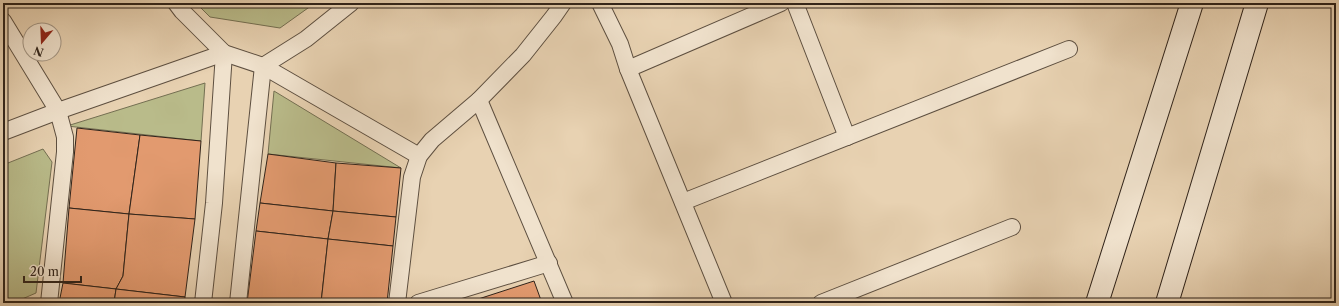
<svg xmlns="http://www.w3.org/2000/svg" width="1339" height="306" font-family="'Libre Caslon Text',serif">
<rect width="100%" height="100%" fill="#e8d2b2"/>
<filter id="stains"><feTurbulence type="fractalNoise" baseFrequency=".005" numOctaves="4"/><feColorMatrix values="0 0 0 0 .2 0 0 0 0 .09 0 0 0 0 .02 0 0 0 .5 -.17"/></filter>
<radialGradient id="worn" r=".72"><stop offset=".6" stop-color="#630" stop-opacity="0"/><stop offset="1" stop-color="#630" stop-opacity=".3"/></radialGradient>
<g fill="#b9bb8a" stroke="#746f52">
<path d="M196,3H315L280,28L210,17Z"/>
<path d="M205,83L201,141L67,126Z"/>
<path d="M274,91L401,168L268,154Z"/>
<path d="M43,149L52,162L36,293L13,303H3V165Z"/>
</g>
<g fill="#e29a6f" stroke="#2f231a">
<path d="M77,128L140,135L129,214L69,208Z"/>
<path d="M140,135L201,141L195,219L129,214Z"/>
<path d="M268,154L336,163L333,211L260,203Z"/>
<path d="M336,163L401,168L396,217L333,211Z"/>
<path d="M260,203L333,211L328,239L256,231Z"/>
<path d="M69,208L129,214L123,276L116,289L63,283Z"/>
<path d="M333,211L396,217L393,246L328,239Z"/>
<path d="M129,214L195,219L185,297L116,289L123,276Z"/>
<path d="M256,231L328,239L321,303H247Z"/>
<path d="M328,239L393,246L387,303H321Z"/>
<path d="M534,281L542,303H466Z"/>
<path d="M63,283L116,289L114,303H59Z"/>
<path d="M116,289L185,297V303H114Z"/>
</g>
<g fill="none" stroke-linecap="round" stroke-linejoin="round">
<defs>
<g id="minor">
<path d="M176,3L182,11L224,53L263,66L419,156"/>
<path d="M600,3L620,44L628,69L724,303"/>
<path d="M795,3L847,137"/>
<path d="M3,21L58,111L65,137V152L49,303"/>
<path d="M263,66L306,39L351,3"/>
<path d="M628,69L781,3"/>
<path d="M479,100L565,303"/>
<path d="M3,132L58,111L224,53"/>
<path d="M683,202L1069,49"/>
<path d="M203,303L214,203L224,53"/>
<path d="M238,303L263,66"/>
<path d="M397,303L412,177L419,156L432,140L479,100L523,55L554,16L563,3"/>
<path d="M418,303L549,263"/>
<path d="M821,303L1012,227"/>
</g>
<g id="secondary">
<path d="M1097,303L1192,3"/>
<path d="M1167,303L1257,3"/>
</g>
</defs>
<use href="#minor" stroke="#5d4f40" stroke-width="18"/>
<use href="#secondary" stroke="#2f231a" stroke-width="24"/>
<use href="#minor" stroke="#f0e2cd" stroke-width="16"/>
<use href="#secondary" stroke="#f0e2cd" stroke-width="22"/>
</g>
<rect width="1339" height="306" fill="none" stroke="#e8d2b2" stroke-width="16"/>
<rect x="4" y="4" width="1331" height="298" fill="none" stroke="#2f231a" stroke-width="2"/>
<rect x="8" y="8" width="1323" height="290" fill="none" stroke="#2f231a"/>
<g transform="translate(42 42) rotate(199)"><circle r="19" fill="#f0e2cd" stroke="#a39685"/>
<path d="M0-3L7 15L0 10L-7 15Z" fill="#8f2418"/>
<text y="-6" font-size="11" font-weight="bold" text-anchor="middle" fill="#2f231a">N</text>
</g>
<path d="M24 276v6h57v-6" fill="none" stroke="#2f231a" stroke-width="2"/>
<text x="30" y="276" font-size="12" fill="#2f231a" stroke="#f0e2cd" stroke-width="3" paint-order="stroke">20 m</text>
<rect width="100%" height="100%" filter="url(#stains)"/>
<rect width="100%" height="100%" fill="url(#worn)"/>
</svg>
